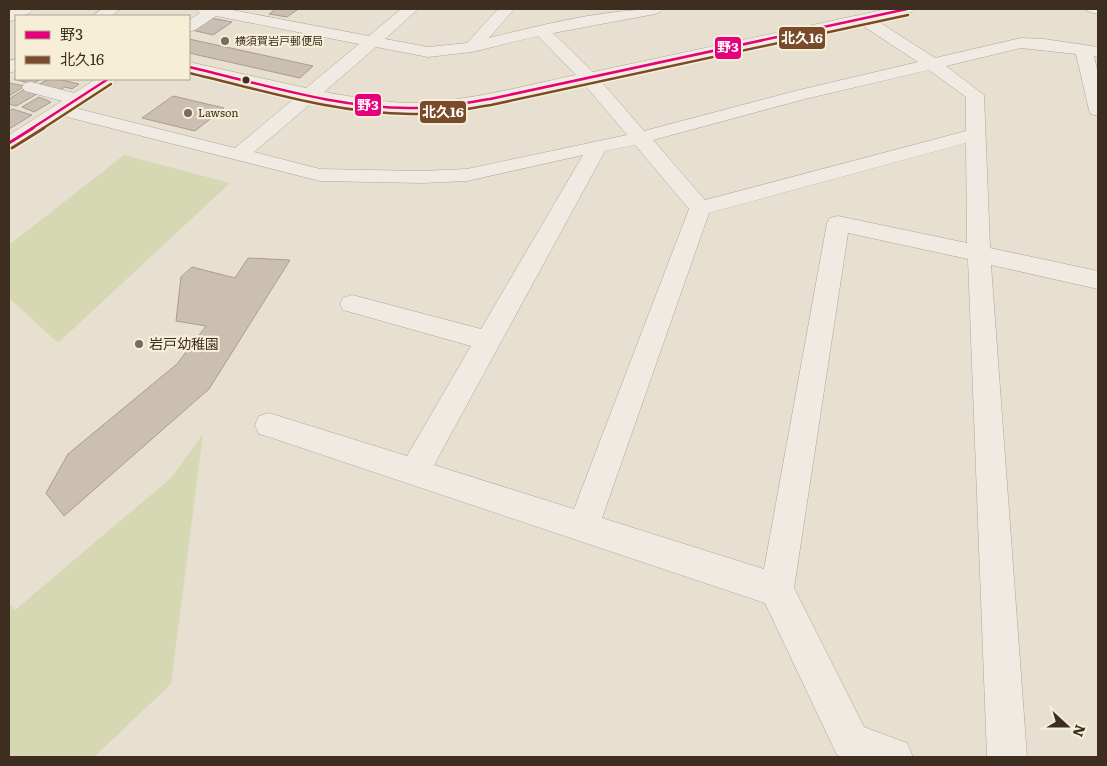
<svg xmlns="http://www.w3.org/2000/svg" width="1107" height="766" font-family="Literata,'Noto Sans JP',serif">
<rect width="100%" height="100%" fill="#e7e0d1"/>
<g fill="#d6d7b3">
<path d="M124,155L230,183L58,343L9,298V245Z"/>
<path d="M203,434L171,684L94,757H9V604L15,610L172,477Z"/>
</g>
<g fill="#cbbfb2" stroke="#a89c90">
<path d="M276,9H292L297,10L287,17L269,14Z"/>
<path d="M211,18L232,22L213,35L192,30Z"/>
<path d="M189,39L313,66L300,78L189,53Z"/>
<path d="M16,78V79H41L32,84L14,79Z"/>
<path d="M49,79H57L79,84L72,89L65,87L60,90L38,85Z"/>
<path d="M9,83L25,86L9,96Z"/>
<path d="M23,90L37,94L16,106L9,104V99Z"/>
<path d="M173,96L224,108L195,131L142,118Z"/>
<path d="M39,97L51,102L34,112L22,107Z"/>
<path d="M12,109L32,115L9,129V111Z"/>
<path d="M248,258L290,260L209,389L64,516L46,493L68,454L177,364L206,326L176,321L181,277L192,267L235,278Z"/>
</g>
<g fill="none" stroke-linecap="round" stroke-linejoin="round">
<defs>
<g id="minor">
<path d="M13,9H33C29,15 23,16 16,16V19L9,22V11Z"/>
<path d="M102,9H121L111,16H92Z"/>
<path d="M196,9H227L369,36L401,9H418L385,39L428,47L467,43L498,9H514L489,38C546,24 604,9 663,9L660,12L655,14L553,33L593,72L887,9H915L912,12L876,20L935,58L1021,38L1044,39L1098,47V57L1094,56L1098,74V116L1091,114L1089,110L1076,54L1021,48L946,66L984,95L990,248L1098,271V289L991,265L1027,757H987L968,259L848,233L794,588L864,727L907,743L913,757H843L837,755L765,603L269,437L259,434L255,425L259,416L269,413L407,456L471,346L343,310L340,304L343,298L352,295L481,329L583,155L467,181L422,183L320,181L63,116L16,147L9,149V135L62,101L25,91L22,87L25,83L31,82L74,93L96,79H117L114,83L75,108L235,148L296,97L189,72V62L306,88L359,44L216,16L195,30L189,32V20L200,13ZM860,24L918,62L795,91L644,131L600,80ZM538,36L576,75C523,86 469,101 415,103C384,103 354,97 324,92L376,47L428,57L472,52ZM929,70L966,97V131L705,200L653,140L805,99ZM584,84L627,135L467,169L422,171L320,169L254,152L314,101C346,107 379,114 412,114C470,113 528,96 584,84ZM966,143L967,243L838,216L830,218L827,223L764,569L602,518L709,213ZM635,145L689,209L574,509L434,465L605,151Z"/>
<path d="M1086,9H1098V14L1089,12Z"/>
<path d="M16,59V71L9,73V61Z"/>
</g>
</defs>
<use href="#minor" stroke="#ada599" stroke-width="1"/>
<use href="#minor" fill="#efebe3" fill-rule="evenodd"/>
<defs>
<g id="bus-1-far1">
<path d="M189,67C263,84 338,109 414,108C440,108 465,103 490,99L907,9"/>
<path d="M31,129L108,79"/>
</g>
<path id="bus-1" d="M9,143L33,128"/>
<g id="bus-2-far1">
<path d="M189,73C262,90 336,114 411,114C438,115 465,109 491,105L908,15"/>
<path d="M42,129L111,84"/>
</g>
<path id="bus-2" d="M12,148L44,128"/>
</defs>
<use href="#bus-1-far1" stroke="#f7eed8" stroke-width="5"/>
<use href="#bus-1" stroke="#f7eed8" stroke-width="6"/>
<use href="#bus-2-far1" stroke="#f7eed8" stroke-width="5"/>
<use href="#bus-2" stroke="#f7eed8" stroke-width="6"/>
<use href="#bus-1-far1" stroke="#e5007d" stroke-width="2.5"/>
<use href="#bus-1" stroke="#e5007d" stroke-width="3"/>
<use href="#bus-2-far1" stroke="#7a4b2a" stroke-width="2.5"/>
<use href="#bus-2" stroke="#7a4b2a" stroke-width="3"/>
</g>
<g fill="#786c5e" stroke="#f7eed8" stroke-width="2">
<circle cx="225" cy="41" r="5"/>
<circle cx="188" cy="113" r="5"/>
<circle cx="139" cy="344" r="5"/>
</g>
<circle fill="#3d2e20" stroke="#f7eed8" stroke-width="2" cx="246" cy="80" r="4.5"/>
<g text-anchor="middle" stroke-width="4.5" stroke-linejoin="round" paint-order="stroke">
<g font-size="11" fill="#3d2e20" stroke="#f7eed8" text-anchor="start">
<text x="235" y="45">横須賀岩戸郵便局</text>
<text x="198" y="117">Lawson</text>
</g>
<g font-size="14" fill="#3d2e20" stroke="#f7eed8" text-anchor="start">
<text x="149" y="349">岩戸幼稚園</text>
</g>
</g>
<g stroke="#f7eed8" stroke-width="2">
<rect x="778" y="26" width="48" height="24" rx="5" fill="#7a4b2a"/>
<rect x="714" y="36" width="28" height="24" rx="5" fill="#e5007d"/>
<rect x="354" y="93" width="28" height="24" rx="5" fill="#e5007d"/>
<rect x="419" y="100" width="48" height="24" rx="5" fill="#7a4b2a"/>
</g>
<g font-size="14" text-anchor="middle" font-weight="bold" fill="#fff">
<text x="802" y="43">北久16</text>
<text x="728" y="52">野3</text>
<text x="368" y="110">野3</text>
<text x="443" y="117">北久16</text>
</g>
<rect width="1107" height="766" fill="none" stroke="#3d2e20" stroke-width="20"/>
<rect x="15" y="15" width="175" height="65" fill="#f7eed8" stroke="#ada18e"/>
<rect x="25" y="31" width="25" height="8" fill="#e5007d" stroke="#ada18e"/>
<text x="60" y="40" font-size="15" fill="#3d2e20">野3</text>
<rect x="25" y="56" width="25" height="8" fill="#7a4b2a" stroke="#ada18e"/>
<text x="60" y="65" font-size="15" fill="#3d2e20">北久16</text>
<g transform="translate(1067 726) rotate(111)" stroke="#f7eed8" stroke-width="4" paint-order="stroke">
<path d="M0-4L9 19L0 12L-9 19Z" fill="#3d2e20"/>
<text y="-8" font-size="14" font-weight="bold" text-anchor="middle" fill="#3d2e20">N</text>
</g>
</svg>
